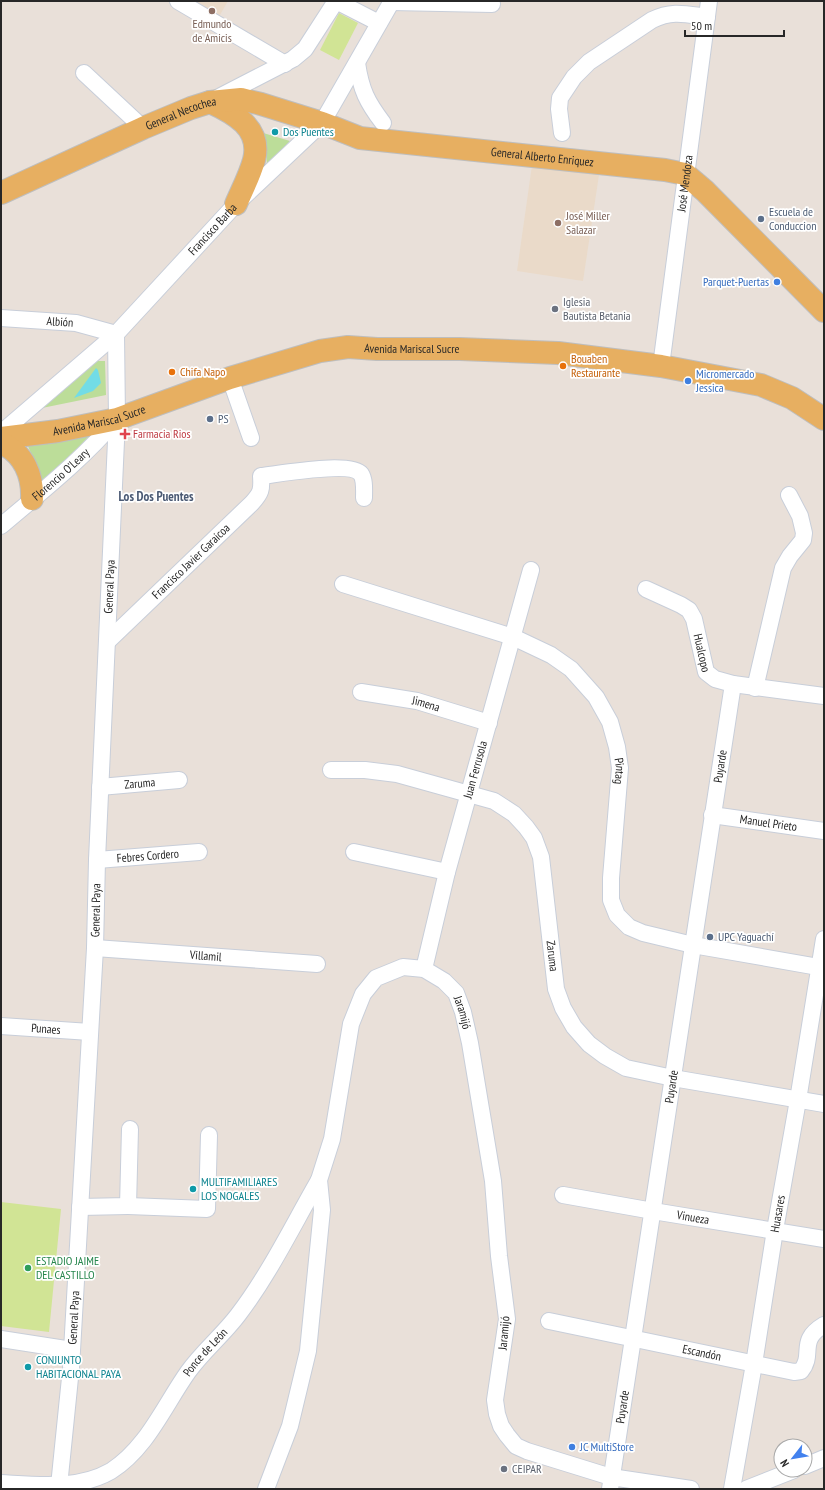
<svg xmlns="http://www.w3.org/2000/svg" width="825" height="1490" font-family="'PT Sans Narrow',sans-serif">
<rect width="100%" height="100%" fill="#e9e0d9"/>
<g fill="#eadac9">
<path d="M186,1H228L217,20Z"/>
<path d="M532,165L599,175L583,281L517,271Z"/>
</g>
<g fill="#bcdd99">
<path d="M260,132L290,141L267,166L266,150Z"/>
<path d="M95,361H105L106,395L42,408Z"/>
<path d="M95,430L44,483L27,444Z"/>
</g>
<g fill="#d1e495">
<path d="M339,13L358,23L339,60L320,50Z"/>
<path d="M1,1202L61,1209L49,1332L1,1326Z"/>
</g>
<path fill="#72dce6" d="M96,368L98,370L101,383L93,391L74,398Z"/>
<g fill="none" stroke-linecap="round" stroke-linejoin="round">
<defs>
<g id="street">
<path d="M178,1L285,64"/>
<path d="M336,1L379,23"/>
<path d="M391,2L492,4"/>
<path d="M357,63C361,90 367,102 383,123"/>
<path d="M84,73L143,128"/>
<path d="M217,98L293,59L305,49L336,1"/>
<path d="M562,133L559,109L560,98L574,77L589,62L652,20C672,10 685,14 707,17"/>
<path id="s1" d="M1,318L76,323L116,334"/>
<path id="s2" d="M661,366L709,1"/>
<path d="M230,378L251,438"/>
<path id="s3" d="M1,433L116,334L236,204L322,123L392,1"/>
<path id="s4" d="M1,526C41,492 83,459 117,419"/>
<path id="s5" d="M343,584L513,637L551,655L571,669L596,697L610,722L617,747L620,768L611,878V900L617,915L629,927L643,933L693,945L824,968"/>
<path id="s6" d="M646,589L681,605L689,610L694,619L706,672L715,679L733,684L824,696"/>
<path id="s7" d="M108,641L252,503C261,493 262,490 261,476C279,474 351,461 361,474C365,480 364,491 364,498"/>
<path d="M755,688L783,568L790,556L803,540L804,533L800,516L789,495"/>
<path id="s8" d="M361,692L417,701L489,723"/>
<path id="s9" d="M331,770H365L397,774L494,801L514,814L526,827L534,838L541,857L556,989L563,1008L574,1027L589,1044L605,1056L626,1068L673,1078L824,1104"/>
<path id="s10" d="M100,787L179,780"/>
<path id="s11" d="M712,815L824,831"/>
<path d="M354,852L447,872"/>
<path id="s12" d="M97,860L199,852"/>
<path id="s13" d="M95,948L317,964"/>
<path id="s14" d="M424,969L447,872L531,570"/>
<path id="s15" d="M1,1026L90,1032"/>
<path id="s16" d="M563,1195L653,1211L824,1239"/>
<path d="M128,1206L207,1209L209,1135"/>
<path d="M80,1207L128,1206L130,1129"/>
<path id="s17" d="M549,1321L794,1372L801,1371C815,1354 797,1341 824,1325"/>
<path d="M1,1339L72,1350"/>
<path d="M805,1466L824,1458"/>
<path id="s18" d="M1,1483C37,1485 78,1490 111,1471C147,1448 164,1406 188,1372C203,1351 223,1335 238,1315C270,1273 293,1225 319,1180"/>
<path id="s19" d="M59,1486L71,1368L95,948L97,860L117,419L116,334"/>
<path id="s20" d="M266,1489L290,1426L308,1351L322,1210L319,1180L332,1139L351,1024L363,994L376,978L403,967L424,969L444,981L456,993L463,1012L470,1043L493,1181L499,1256L507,1319L495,1400L497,1414L501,1426L507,1435L516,1446L527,1451L611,1477L691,1489"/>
<path id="s21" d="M610,1489L733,684"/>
<path id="s22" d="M732,1489L754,1364L775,1230L798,1100L824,939"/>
<path d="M746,1489L794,1470"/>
</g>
<g id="primary">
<path d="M210,102C234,113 262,128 254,160C250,175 242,190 236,204"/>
<path id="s23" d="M1,193L143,128L191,108L210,102L241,99L261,104L322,123L360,138L665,170L685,174L705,191L824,311"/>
<path id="s24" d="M1,438L58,431L117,419L230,378L320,351L348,347L377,349H460L558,353L661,366L761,385L792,398L824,419"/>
<path d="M1,443C24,453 33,476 32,499"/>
</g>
</defs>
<use href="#street" stroke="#c8ced9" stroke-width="18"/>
<use href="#primary" stroke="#bebebe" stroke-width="24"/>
<use href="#street" stroke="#fff" stroke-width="16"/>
<use href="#primary" stroke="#e7af61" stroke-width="22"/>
</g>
<g fill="#8d6e63" stroke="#fff" stroke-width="1.5">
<circle cx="212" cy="11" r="4"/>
<circle cx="558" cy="223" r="4"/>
</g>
<g fill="#0f9aa8" stroke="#fff" stroke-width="1.5">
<circle cx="275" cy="132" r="4"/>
<circle cx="193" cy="1189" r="4"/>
<circle cx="28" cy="1367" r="4"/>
</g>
<g fill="#5c6f8a" stroke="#fff" stroke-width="1.5">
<circle cx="761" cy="219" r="4"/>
<circle cx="210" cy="419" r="4"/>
<circle cx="710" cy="937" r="4"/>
</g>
<g fill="#3f7fe0" stroke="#fff" stroke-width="1.5">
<circle cx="777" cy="282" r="4"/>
<circle cx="688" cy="381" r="4"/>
<circle cx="572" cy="1447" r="4"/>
</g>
<g fill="#6b7280" stroke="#fff" stroke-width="1.5">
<circle cx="555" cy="309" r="4"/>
<circle cx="504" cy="1469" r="4"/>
</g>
<g fill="#e8710a" stroke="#fff" stroke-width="1.5">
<circle cx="563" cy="366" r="4"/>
<circle cx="172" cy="372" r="4"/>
</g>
<path fill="#e0444e" stroke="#fff" stroke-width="1.5" d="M123 428h4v4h4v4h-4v4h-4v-4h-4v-4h4z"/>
<circle fill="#2e9e5b" stroke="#fff" stroke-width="1.5" cx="28" cy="1268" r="4"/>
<g text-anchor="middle" stroke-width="3.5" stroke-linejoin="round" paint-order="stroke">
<g font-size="12" fill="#785e54" stroke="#fff">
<text x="212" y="28">Edmundo<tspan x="212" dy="14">de Amicis</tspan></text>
<text x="566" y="220" text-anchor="start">José Miller<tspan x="566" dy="14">Salazar</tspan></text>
</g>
<g font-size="12" fill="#272727" stroke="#fff">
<text dy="4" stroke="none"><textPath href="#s23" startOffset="197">General Necochea</textPath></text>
<text dy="4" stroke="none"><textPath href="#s23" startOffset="568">General Alberto Enriquez</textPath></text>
<text dy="4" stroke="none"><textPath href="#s2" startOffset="184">José Mendoza</textPath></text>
<text dy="4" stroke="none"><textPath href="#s3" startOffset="294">Francisco Barba</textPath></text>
<text dy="4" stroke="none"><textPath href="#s1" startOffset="59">Albión</textPath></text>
<text dy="4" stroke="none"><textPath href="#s24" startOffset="424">Avenida Mariscal Sucre</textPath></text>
<text dy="4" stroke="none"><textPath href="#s24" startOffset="100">Avenida Mariscal Sucre</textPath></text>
<text dy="4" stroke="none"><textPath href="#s4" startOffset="79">Florencio O'Leary</textPath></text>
<text dy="4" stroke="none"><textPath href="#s7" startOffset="115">Francisco Javier Garaicoa</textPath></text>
<text dy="4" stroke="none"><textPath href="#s19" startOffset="901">General Paya</textPath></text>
<text dy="4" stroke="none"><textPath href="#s6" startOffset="93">Hualcopo</textPath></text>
<text dy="4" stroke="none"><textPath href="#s8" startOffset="66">Jimena</textPath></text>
<text dy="4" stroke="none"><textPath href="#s21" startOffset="731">Puyarde</textPath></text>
<text dy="4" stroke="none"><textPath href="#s14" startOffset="206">Juan Ferrusola</textPath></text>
<text dy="4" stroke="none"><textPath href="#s5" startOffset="361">Pintag</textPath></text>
<text dy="4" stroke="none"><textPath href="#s10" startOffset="40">Zaruma</textPath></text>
<text dy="4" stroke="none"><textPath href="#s11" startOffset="57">Manuel Prieto</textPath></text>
<text dy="4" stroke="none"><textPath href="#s12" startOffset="51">Febres Cordero</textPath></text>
<text dy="4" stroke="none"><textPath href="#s19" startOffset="577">General Paya</textPath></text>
<text dy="4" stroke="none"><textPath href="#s13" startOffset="111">Villamil</textPath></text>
<text dy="4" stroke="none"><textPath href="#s9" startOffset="342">Zaruma</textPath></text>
<text dy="4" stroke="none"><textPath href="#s20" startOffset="640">Jaramijó</textPath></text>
<text dy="4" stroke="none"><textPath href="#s15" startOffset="45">Punaes</textPath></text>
<text dy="4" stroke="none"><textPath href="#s21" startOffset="407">Puyarde</textPath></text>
<text dy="4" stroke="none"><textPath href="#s22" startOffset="279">Huasares</textPath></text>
<text dy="4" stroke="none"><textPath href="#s16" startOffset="132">Vinueza</textPath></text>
<text dy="4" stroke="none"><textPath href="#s19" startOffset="169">General Paya</textPath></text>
<text transform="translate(504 1333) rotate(-85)" y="4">Jaramijó</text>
<text dy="4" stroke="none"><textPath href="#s18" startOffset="265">Ponce de León</textPath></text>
<text dy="4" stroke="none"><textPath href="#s17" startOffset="156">Escandón</textPath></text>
<text dy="4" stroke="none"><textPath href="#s21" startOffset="83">Puyarde</textPath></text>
</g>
<g font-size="12" fill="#0d838f" stroke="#fff" text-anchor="start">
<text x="283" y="136">Dos Puentes</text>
<text x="201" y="1186">MULTIFAMILIARES<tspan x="201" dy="14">LOS NOGALES</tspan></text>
<text x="36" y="1364">CONJUNTO<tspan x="36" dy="14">HABITACIONAL PAYA</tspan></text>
</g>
<g font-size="12" fill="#4e5e75" stroke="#fff" text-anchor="start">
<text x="769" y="216">Escuela de<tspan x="769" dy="14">Conduccion</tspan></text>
<text x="218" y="423">PS</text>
<text x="718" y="941">UPC Yaguachí</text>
</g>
<g font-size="12" fill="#366cbe" stroke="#fff" text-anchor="start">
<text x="769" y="286" text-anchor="end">Parquet-Puertas</text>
<text x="696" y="378">Micromercado<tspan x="696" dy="14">Jessica</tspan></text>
<text x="580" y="1451">JC MultiStore</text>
</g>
<g font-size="12" fill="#5b616d" stroke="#fff" text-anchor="start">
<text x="563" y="306">Iglesia<tspan x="563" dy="14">Bautista Betania</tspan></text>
<text x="512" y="1473">CEIPAR</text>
</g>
<g font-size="12" fill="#c56008" stroke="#fff" text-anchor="start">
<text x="571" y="363">Bouaben<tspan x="571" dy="14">Restaurante</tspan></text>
<text x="180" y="376">Chifa Napo</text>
</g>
<g font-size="12" fill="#be3a42" stroke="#fff" text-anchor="start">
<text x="133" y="438">Farmacia Rios</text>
</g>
<g font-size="12" fill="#27864d" stroke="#fff" text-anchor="start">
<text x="36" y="1265">ESTADIO JAIME<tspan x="36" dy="14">DEL CASTILLO</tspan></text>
</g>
<g font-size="13" font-weight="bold" fill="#4b5a74" stroke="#fff">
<text x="156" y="501">Los Dos Puentes</text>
</g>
</g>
<rect width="825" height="1490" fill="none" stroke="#272727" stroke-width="4"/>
<g transform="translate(793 1458) rotate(239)"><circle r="19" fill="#ffffff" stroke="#a9a9a9"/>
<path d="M0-3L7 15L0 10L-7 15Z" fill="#4281ee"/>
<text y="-6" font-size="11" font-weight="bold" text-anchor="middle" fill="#272727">N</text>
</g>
<path d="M685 30v6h99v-6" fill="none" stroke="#272727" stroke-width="2"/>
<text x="691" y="30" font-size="12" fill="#272727" stroke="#ffffff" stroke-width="3" paint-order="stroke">50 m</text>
</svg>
